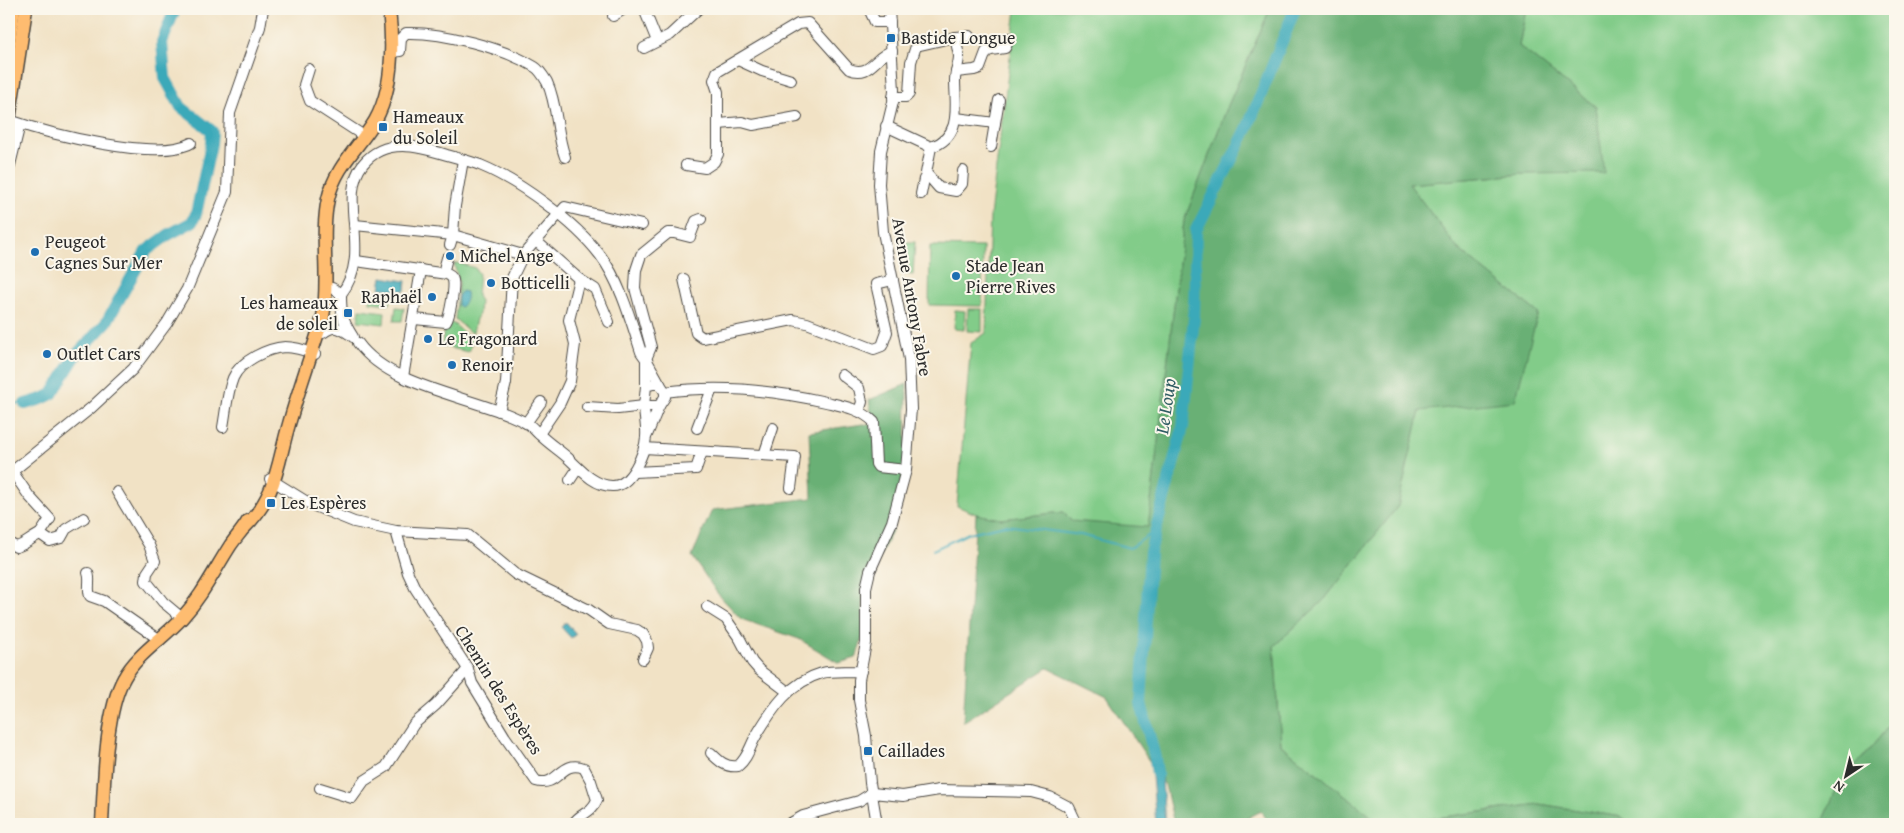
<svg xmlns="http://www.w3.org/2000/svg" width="1904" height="833" font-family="'Gentium Book Plus',serif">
<rect width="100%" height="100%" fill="#fbf7ec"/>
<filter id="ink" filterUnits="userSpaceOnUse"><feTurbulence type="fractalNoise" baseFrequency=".02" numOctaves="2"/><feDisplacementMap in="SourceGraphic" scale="10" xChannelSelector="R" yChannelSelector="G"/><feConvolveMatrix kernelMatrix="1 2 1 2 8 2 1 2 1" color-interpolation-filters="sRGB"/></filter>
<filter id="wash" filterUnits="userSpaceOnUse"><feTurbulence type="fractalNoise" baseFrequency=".0096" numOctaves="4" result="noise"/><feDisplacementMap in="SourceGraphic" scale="20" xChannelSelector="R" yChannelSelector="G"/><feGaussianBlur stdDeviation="1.12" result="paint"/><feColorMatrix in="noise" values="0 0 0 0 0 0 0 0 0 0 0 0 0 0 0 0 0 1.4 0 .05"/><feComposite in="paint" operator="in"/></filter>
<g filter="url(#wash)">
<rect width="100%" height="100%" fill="#f1e2c5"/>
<g fill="#82cc89" stroke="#567c5a">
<path d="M1016,9H1270L1227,108L1184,221L1148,528L1071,521L1064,512L1001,519L976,514L957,506L971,343L986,333L990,216Z"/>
<path d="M1526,9H1895V719L1837,788L1821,824H1630L1622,817L1539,804L1392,824H1381L1281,745L1274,646L1324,600L1398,506L1420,411L1538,313L1457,248L1409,184L1523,174L1603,172L1596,107L1519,46Z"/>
<path d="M898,242H915L913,275L904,274Z"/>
<path d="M930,246L983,247L982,306L929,305Z"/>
<path d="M458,263L475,268L479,274L477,296L480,301L479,314L476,319L473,332L471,333L455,319L459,283L454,264Z"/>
<path d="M371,293L392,295L390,304L370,302Z"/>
<path d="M396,307L404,308L402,321H394Z"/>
<path d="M360,309L385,312L384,324L358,321Z"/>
<path d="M968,309H982V332L967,331Z"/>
<path d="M955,310L965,311L964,330L954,329Z"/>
<path d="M451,323L454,324L472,340L470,350L468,352L442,346L444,326Z"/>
</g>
<g fill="#69b075" stroke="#4a6e50">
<path d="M1270,9H1526L1519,46L1596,107L1604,173L1523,174L1409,184L1457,248L1538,313L1515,401L1420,411L1398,506L1324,600L1274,646L1281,745L1381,824H1270L1261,811L1237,824H1174L1165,785L1107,697L1048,668L963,722L976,514L1001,519L1064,512L1071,521L1148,527L1184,221L1227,108Z"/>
<path d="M907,384L906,458L892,531L863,591V636L856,658L839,663L799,639L741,619L717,593L692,556L712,510L812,498L809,432L863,424L873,425L869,400Z"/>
<path d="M1895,719V824H1821L1837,788Z"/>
<path d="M1539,804L1622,817L1630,824H1392Z"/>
</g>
<g fill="#3aa9b9" stroke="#326a72">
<path d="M382,277L406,281L405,291L380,288Z"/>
<path d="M462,291L466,292C467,298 466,304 460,307L458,305V296Z"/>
<path d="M566,622L576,634L571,638L561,627Z"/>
<path d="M1158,757L1162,781L1165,824H1156L1152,776L1153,759Z"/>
</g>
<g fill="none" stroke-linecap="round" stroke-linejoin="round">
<g stroke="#3aa9b9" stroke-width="2">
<path d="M9,403L25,404"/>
<path d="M933,550L969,533L1005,525L1081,535L1130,548L1155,531"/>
</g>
<g stroke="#3aa9b9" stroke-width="12">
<path d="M25,404L42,399L52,394L77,354L106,323L146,251L168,235L192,222L196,214L211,144L212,131L181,107L165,78L162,42L175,9"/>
<path d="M1157,774L1155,758L1141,703L1150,552L1183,427L1194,318L1196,230L1247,129L1295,9"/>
</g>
</g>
</g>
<g filter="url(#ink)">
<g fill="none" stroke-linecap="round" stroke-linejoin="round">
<defs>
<g id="minor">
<path d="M644,9L657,41"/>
<path d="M869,9L875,22H890"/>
<path d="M613,16L624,9"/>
<path d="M955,37L969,36"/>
<path d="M644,48L670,35L698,9"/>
<path d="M392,52L400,51L401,38L406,33C443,32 504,48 535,67C540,70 544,77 547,82C558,106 556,133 565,157"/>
<path d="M738,60L762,71L791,80"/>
<path d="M309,69L304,85L310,101L364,136"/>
<path d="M956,72L974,70L980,68L986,52L991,50L1005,48L1007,44L1008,38"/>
<path d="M956,118L995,123L999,100"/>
<path d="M9,120C46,133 157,162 191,143"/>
<path d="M719,124L742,122L753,125L797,117"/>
<path d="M886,126L931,147C963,137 955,105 955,80C955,72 959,64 959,56C958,50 956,43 955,37L916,46L911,62L909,94L906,97H893"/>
<path d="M931,147L926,173L939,188L956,191L962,184L963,171"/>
<path d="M991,147L995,123"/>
<path d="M686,165L705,168L714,162L718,154V92L714,80L717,72L798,24L808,23L849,69C871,78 874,56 892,51"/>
<path d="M9,169L20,124"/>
<path d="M921,194L924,179L927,175"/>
<path d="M355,225L453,235L523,255L512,278L506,383L499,411"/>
<path d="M536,241L579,279L595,289L609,322"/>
<path d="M450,245L453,235L455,206L463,160"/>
<path d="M523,255L565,207L642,225"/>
<path d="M356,261L447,274C450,276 452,276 453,280C455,287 450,316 446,322L414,319"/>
<path d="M443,273L447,258"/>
<path d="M684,279L696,333L703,338L793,320L807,323L874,349L882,346L887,332L876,284L893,280"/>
<path d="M332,288L341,294C341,314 342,320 353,337"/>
<path d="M341,294C374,253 336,198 363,164C385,137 418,146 447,155C458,158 469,161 480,165C519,181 574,221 600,255C620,281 631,321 641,352L646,359L660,384"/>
<path d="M323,333C334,325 338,327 349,334"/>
<path d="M358,343C392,390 478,396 528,424C532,426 535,431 539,434C548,443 559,450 568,458C580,469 594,486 612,486C631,487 645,452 646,437C647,427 644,416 644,406L618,409L587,407"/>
<path d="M842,375L859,388L862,402L859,411"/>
<path d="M403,377L421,270"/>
<path d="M653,384H660L665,392V397L659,406H644L646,386Z"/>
<path d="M646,386V359L651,347L635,288L636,270L641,255L668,233H674L690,237L696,221L701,219"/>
<path d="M665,392C719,385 773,390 826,402C843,406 861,409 874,422L876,464L878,467L906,470"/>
<path d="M526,423L541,402"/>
<path d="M223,427C226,411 227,393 233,378C240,361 268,348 285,347C294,347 307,351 315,354"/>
<path d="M697,428L712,389"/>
<path d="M539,434L560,403L570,381L575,344L569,320L579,279"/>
<path d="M647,435L659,406"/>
<path d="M644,448L795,457L791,488"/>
<path d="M764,455L773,428"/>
<path d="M12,471L29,496L50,519L40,534L50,541L61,538L66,529L84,518"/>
<path d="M634,472L696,469L702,452"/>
<path d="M9,474L91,408L133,369L167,323L187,289L227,192L230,113L260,27L263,9"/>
<path d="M270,479L312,505L354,522L396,531L468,535L515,574L589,610L609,624L637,630L643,634L647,641L648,648L643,659"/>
<path d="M570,480L578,468"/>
<path d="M117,492L149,545L155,561L147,573L146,581L163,602L182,618"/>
<path d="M396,531L408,573L415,588L468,669L472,683L505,737L536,781C559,788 560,759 584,768L591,781L597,800C590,815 581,812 573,824"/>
<path d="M9,543L16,547C25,545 31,538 40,534"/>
<path d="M88,573C91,580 87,588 90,596L104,601L160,640"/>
<path d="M707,607L726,619L740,639L752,662L759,670L788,692"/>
<path d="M711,753C719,761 726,768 738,766C748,758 750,746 756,736C772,709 790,682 822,673C834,670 849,672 861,671"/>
<path d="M320,788L352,798L364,781L386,767L414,724L436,705L468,669"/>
<path d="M872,793L903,796L939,790L1031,792L1050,797L1069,807L1077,824"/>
<path d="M789,824L803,816L859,801L872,793"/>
<path d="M877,824L870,783L866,736L859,700V680L866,643V588L870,571L892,522L906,470L911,409L909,359L883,232L879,184L881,151L893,102L894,90L889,9"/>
</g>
<g id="major">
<path d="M9,42L14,9"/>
<path d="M9,120L26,9"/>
<path d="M244,528C277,496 277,465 289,424C299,388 312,353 323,317C330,278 320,237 328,199C335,167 359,147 375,121C393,89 393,44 389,9"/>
<path d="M102,824C104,785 105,711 124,678C137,654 163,639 182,618C202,596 214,571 230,546C236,537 243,530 248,521"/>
</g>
</defs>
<use href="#minor" stroke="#494642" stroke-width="12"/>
<use href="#major" stroke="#494642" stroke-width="15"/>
<use href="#minor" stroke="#fff" stroke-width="10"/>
<use href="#major" stroke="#febc70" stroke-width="12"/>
</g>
</g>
<g fill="#1f6fb2" stroke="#fbf7ec" stroke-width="2">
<rect x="886" y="33" width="10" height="10" rx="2.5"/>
<rect x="378" y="122" width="10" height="10" rx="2.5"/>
<circle cx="35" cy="252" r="5"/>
<circle cx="450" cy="256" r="5"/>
<circle cx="956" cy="276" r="5"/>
<circle cx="491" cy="283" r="5"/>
<circle cx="432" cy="297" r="5"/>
<rect x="343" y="308" width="10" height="10" rx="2.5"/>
<circle cx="428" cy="339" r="5"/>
<circle cx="47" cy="354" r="5"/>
<circle cx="452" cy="365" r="5"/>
<rect x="266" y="498" width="10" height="10" rx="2.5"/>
<rect x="863" y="746" width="10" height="10" rx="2.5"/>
</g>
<g text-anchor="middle" stroke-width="4" stroke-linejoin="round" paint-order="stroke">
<g font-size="18" fill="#2b2b2b" stroke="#fbf7ec" text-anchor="start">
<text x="901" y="44">Bastide Longue</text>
<text x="393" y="123">Hameaux<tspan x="393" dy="21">du Soleil</tspan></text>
<text x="45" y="248">Peugeot<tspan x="45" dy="21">Cagnes Sur Mer</tspan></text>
<text x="460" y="262">Michel Ange</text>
<text x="966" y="272">Stade Jean<tspan x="966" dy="21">Pierre Rives</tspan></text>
<text x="501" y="289">Botticelli</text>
<text x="422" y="303" text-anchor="end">Raphaël</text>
<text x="338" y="309" text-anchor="end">Les hameaux<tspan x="338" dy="21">de soleil</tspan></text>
<text x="438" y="345">Le Fragonard</text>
<text x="57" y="360">Outlet Cars</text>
<text x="462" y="371">Renoir</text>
<text x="281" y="509">Les Espères</text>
<text x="878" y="757">Caillades</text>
</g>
<g font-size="18" fill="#2b2b2b" stroke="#fbf7ec">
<text transform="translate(912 297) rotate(80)" y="6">Avenue Antony Fabre</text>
<text transform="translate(499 690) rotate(58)" y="6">Chemin des Espères</text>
</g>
<g font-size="19" font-style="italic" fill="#315d64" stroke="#fbf7ec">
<text transform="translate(1165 406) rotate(-82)" y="7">Le Loup</text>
</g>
</g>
<rect width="1904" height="833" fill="none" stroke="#fbf7ec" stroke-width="30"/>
<g transform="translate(1846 776) rotate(215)" stroke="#fbf7ec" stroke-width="4" paint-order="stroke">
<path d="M0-4L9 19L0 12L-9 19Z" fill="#2b2b2b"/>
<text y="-8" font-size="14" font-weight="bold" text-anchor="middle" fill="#2b2b2b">N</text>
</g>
</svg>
